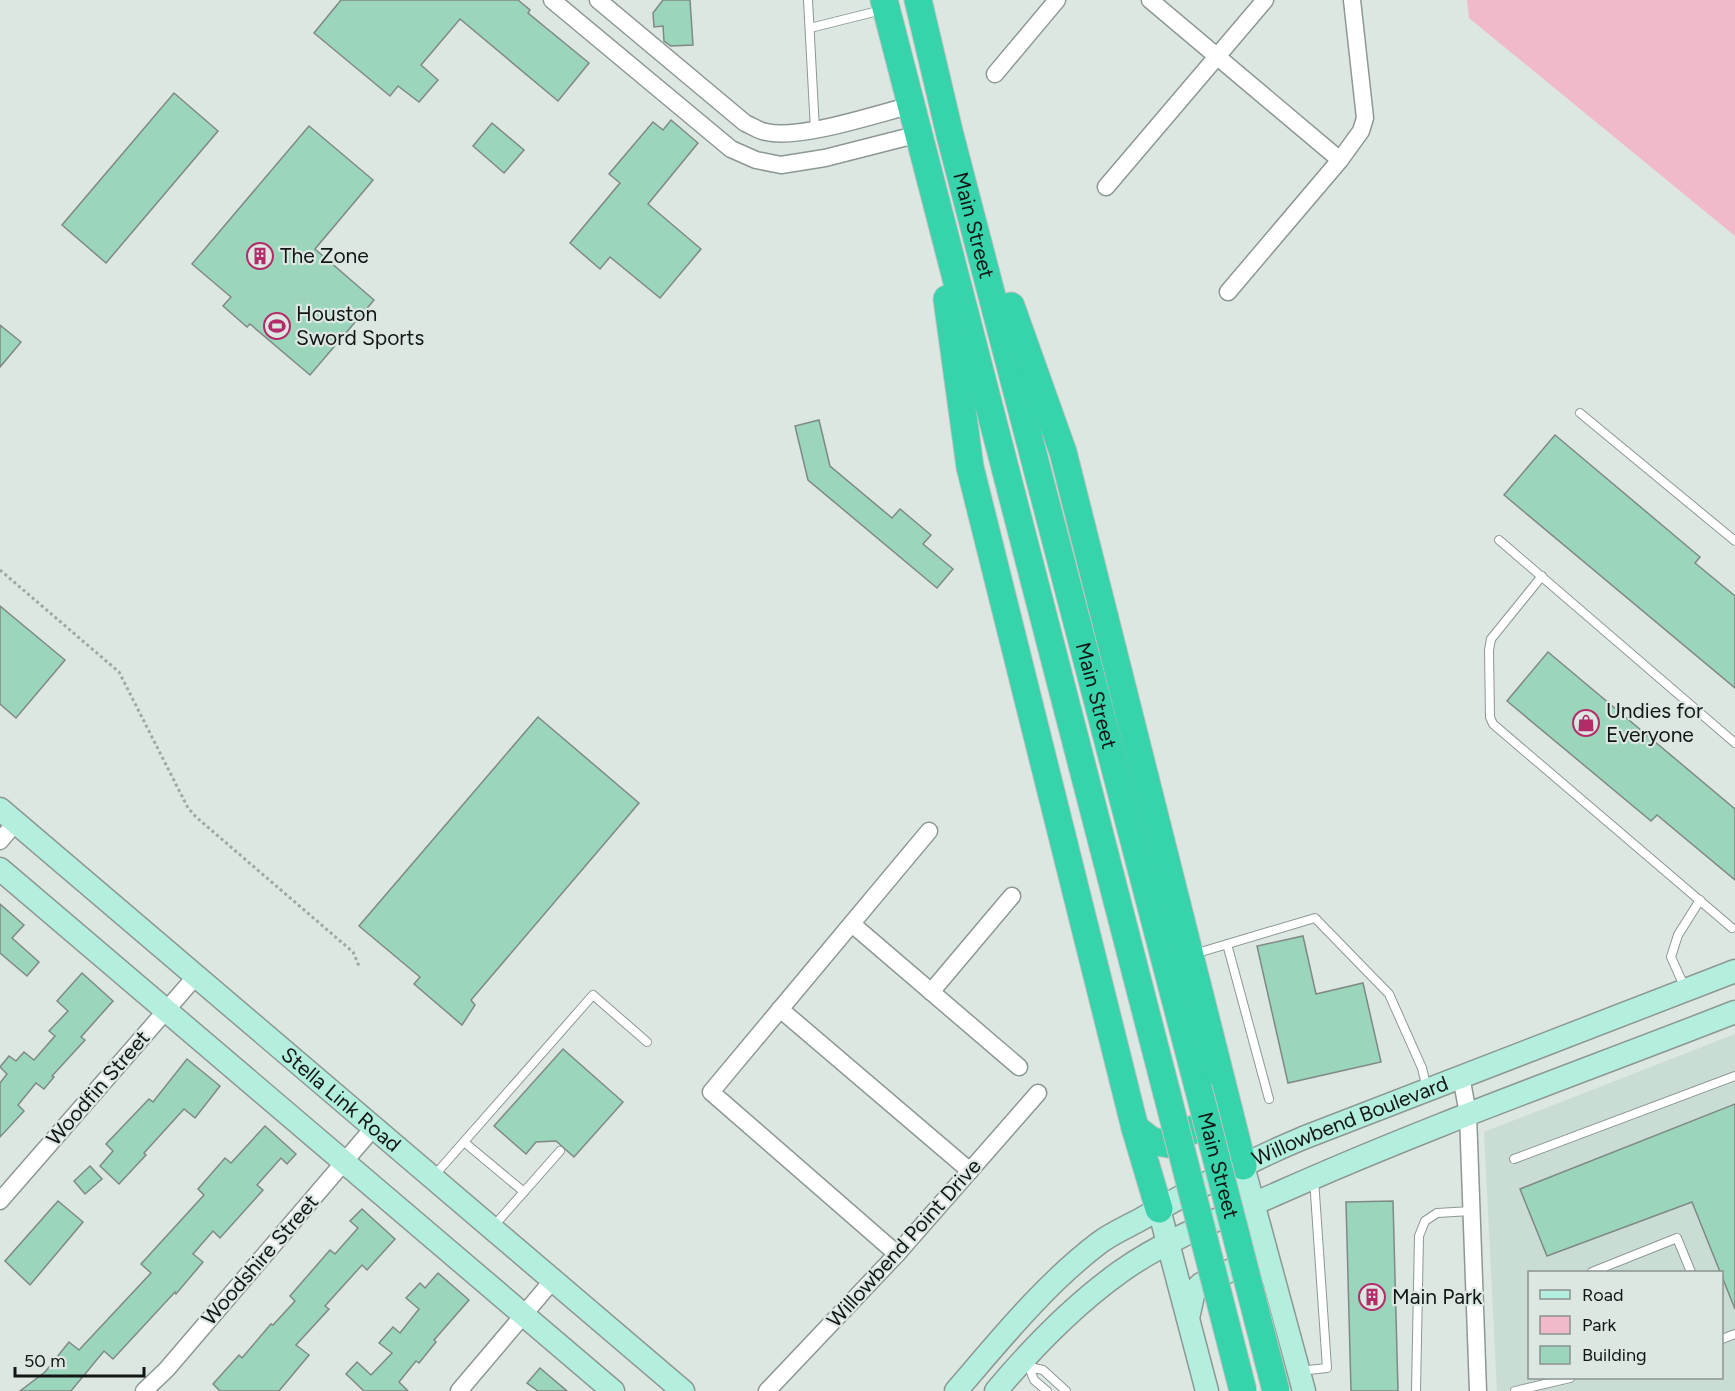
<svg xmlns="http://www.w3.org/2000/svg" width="1735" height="1391" font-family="Figtree,sans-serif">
<rect width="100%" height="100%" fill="#dce7e2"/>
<path fill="#caddd4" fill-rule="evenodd" d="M1735,1034V1391H1497L1484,1132ZM1530,1272H1722V1378H1530Z"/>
<path fill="#f0bacb" d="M1467,0H1735V236L1469,18Z"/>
<g fill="#9bd5bc" stroke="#7f8a85" stroke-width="1.5">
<path d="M341,0H518L530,10L528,13L589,63L558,101L460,19L421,65L438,80L419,102L398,86L390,96L314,33Z"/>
<path d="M663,0H690L693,45L671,46L664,41L663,26L654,27L653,13Z"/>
<path d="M174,93L218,131L106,263L62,225Z"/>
<path d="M671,120L698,143L648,204L701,249L660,298L610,257L600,269L570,243L620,183L609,174L653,122L663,130Z"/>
<path d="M492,123L524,150L504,173L473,146Z"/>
<path d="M309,126L373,180L315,249L374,300L310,375L250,324L247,327L223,306L231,297L192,264Z"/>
<path d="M0,325L21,342L0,367Z"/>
<path d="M819,420L830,466L892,518L900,509L931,535L923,544L953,569L937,588L808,480L795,426Z"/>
<path d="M1555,435L1700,557L1695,563L1735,596V688L1504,495Z"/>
<path d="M0,606L65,660L16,718L0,704Z"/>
<path d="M1548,652L1735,809V880L1657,815L1651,821L1507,701Z"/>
<path d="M538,717L639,803L471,1000L475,1005L462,1025L414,984L420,977L359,926Z"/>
<path d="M0,904L24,925L12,938L39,962L27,976L0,953Z"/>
<path d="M1303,936L1316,994L1363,983L1381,1062L1288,1083L1257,946Z"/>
<path d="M82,973L113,1001L81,1037L85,1040L52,1076L54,1077L44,1089L36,1083L18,1105L24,1111L0,1137V1083L7,1074L0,1067L9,1056L16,1061L24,1052L34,1060L55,1036L49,1031L68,1011L57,1001Z"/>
<path d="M563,1049L623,1102L574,1157L556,1141L536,1142L526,1154L494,1126Z"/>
<path d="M187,1059L220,1086L195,1118L184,1109L144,1153L146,1155L119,1184L100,1166L113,1151L106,1144L149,1099L153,1102Z"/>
<path d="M1735,1104V1309L1692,1202L1547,1256L1520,1189Z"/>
<path d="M265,1126L296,1154L287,1164L281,1158L257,1185L263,1190L220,1238L213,1231L193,1254L203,1262L176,1294L175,1292L113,1359L104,1351L71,1391H20L45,1372L69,1342L79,1350L151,1273L141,1264L204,1195L198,1189L225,1158L231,1163Z"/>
<path d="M90,1166L102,1179L85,1194L74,1181Z"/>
<path d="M58,1201L83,1222L30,1285L5,1261Z"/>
<path d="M1393,1201L1398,1391H1351L1346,1202Z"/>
<path d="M362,1209L395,1239L367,1270L362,1265L325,1306L329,1309L296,1345L309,1355L279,1391H220L213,1384L239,1355L242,1358L271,1324L273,1325L295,1301L290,1296L330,1250L335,1254L358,1228L350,1221Z"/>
<path d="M438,1273L469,1300L434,1340L436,1342L419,1363L416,1361L399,1382L408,1391H364L346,1374L357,1362L371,1375L392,1353L379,1343L393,1327L400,1333L419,1309L406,1298L420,1283L425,1288Z"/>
<path d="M540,1368L567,1391H538L527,1383Z"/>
</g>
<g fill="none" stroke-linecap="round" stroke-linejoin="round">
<defs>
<g id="service">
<path d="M808,0L815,130"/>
<path d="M810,28L882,10"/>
<path d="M1580,413L1735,541"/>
<path d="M1499,540L1735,743"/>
<path d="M1542,576L1491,639L1489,650L1490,717L1493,724L1732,928"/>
<path d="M1227,944L1269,1099"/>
<path d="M1194,954L1315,918L1389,994L1422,1068L1427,1089"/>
<path d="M1685,988L1671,957L1678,935L1700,900"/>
<path d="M464,1142L524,1192"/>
<path d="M1514,1159L1735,1076"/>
<path d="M433,1177L593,995L647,1042"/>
<path d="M492,1228L560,1151"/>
<path d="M1592,1272L1677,1238L1691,1272"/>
<path d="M1722,1339L1735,1334"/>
<path d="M1299,1371L1327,1368L1314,1179"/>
<path d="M1047,1391L1034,1380L1029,1367L1043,1370L1066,1391"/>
<path d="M1416,1391L1419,1236L1425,1221L1437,1213L1471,1211"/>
<path d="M1515,1391L1570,1378"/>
</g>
<g id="minor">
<path d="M552,0L731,149L756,160L781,165L825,158L919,134"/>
<path d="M598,0L745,123C752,126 759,131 766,132C799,140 877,114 912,105"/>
<path d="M1150,0L1340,160"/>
<path d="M995,74L1057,0"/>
<path d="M1106,187L1265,0"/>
<path d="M1228,292L1340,160L1361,131L1365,118L1352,0"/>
<path d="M0,841L16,822"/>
<path d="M852,924L1019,1067"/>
<path d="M931,992L1012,896"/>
<path d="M780,1009L970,1171"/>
<path d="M1461,1076L1468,1114L1478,1391"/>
<path d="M0,1201L196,976"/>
<path d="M897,1254L711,1092L929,831"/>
<path d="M144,1391L167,1369L374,1127"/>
<path d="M459,1391L553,1280"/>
<path d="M767,1391L897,1254L1038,1093"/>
</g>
<g id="secondary">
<path id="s1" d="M0,809L683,1391"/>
<path d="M0,869L613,1391"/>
<path d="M1243,1166L1304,1391"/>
<path d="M1159,1209L1207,1391"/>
<path d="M1188,1318L1194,1291L1201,1284L1240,1266L1260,1272"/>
<path id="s2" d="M956,1391C1000,1340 1045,1284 1099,1243C1112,1233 1129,1226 1143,1218C1195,1188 1249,1161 1303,1138L1735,971"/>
<path d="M996,1391C1033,1347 1074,1305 1120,1272C1166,1239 1231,1214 1283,1191C1431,1125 1584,1071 1735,1012"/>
</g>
<g id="trunk">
<path d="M884,0L1167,1094"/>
<path id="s3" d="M918,0L950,135L1198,1087"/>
<path d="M947,299L970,467L1135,1128L1159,1209"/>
<path d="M1011,306L1063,452L1243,1166"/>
<path d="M1135,1128L1152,1141L1168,1144L1212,1119L1221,1106"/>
</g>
</defs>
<use href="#service" stroke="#8d9893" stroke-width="10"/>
<use href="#minor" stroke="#8d9893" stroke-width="19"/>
<use href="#secondary" stroke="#8d9893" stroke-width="25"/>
<use href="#trunk" stroke="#c1c2c2" stroke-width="29"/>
<path stroke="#9fa8a4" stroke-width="3" stroke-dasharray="3 3" stroke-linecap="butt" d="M0,570L119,672L188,808L196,817L353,952L359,966"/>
<use href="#service" stroke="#fff" stroke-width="8"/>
<use href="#minor" stroke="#fff" stroke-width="16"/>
<use href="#secondary" stroke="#b4eedf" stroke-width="22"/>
<use href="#trunk" stroke="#37d3aa" stroke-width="27"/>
<defs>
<g id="trunk-bridge">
<path id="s4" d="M1198,1087L1276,1391"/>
<path d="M1167,1094L1243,1391"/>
</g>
</defs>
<use href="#trunk-bridge" stroke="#c1c2c2" stroke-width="29" stroke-linecap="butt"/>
<use href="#trunk-bridge" stroke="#37d3aa" stroke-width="27"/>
</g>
<defs>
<symbol id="building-ring" viewBox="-11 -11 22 22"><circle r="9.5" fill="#dce7e2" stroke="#b42b69" stroke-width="1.5"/><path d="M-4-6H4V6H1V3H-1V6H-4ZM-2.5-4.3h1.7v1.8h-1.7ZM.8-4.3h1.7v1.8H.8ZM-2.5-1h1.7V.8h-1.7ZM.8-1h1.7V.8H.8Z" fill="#b42b69"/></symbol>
<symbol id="stadium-ring" viewBox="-11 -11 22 22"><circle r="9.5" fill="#dce7e2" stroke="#b42b69" stroke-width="1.5"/><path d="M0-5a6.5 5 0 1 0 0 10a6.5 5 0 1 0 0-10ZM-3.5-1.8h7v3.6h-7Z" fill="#b42b69"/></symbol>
<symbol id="shop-ring" viewBox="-11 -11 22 22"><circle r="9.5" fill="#dce7e2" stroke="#b42b69" stroke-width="1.5"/><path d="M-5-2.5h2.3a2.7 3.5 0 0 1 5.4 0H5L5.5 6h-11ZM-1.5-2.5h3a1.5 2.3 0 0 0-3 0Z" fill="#b42b69"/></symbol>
</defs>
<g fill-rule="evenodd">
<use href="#building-ring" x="245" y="241" width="30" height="30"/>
<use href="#stadium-ring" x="262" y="311" width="30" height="30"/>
<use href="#shop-ring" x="1571" y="708" width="30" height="30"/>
<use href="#building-ring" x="1357" y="1282" width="30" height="30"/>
</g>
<g text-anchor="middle" stroke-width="4.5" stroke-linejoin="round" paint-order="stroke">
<g font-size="21" fill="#121614" stroke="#dce7e2">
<text dy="7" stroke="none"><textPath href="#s3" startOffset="232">Main Street</textPath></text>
<text dy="7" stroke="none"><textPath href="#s3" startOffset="718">Main Street</textPath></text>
<text transform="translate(98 1088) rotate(-49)" y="7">Woodfin Street</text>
<text dy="7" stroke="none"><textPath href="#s1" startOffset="448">Stella Link Road</textPath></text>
<text dy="7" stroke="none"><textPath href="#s2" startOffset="486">Willowbend Boulevard</textPath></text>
<text dy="7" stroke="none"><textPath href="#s4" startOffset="81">Main Street</textPath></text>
<text transform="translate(904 1243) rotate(-48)" y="7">Willowbend Point Drive</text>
<text transform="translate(260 1260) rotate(-49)" y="7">Woodshire Street</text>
</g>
<g font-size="21" fill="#121614" stroke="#dce7e2" text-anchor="start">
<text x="280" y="263">The Zone</text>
<text x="296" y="321">Houston<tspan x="296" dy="24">Sword Sports</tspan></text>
<text x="1606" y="718">Undies for<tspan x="1606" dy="24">Everyone</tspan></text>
<text x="1392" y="1304">Main Park</text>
</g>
</g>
<rect x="1528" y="1271" width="195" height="108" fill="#dce7e2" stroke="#8b9390" stroke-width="1.5"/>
<rect x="1540" y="1290" width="30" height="9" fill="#b4eedf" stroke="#8b9390" stroke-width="1.5"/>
<text x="1582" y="1301" font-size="18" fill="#121614">Road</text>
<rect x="1540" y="1316" width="30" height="18" fill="#f0bacb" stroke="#8b9390" stroke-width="1.5"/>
<text x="1582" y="1331" font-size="18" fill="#121614">Park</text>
<rect x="1540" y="1346" width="30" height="18" fill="#9bd5bc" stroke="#8b9390" stroke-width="1.5"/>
<text x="1582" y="1361" font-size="18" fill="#121614">Building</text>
<path d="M15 1367v9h129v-9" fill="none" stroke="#121614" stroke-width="3"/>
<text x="24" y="1367" font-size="18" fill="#121614" stroke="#dce7e2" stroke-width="4.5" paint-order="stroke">50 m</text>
</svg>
